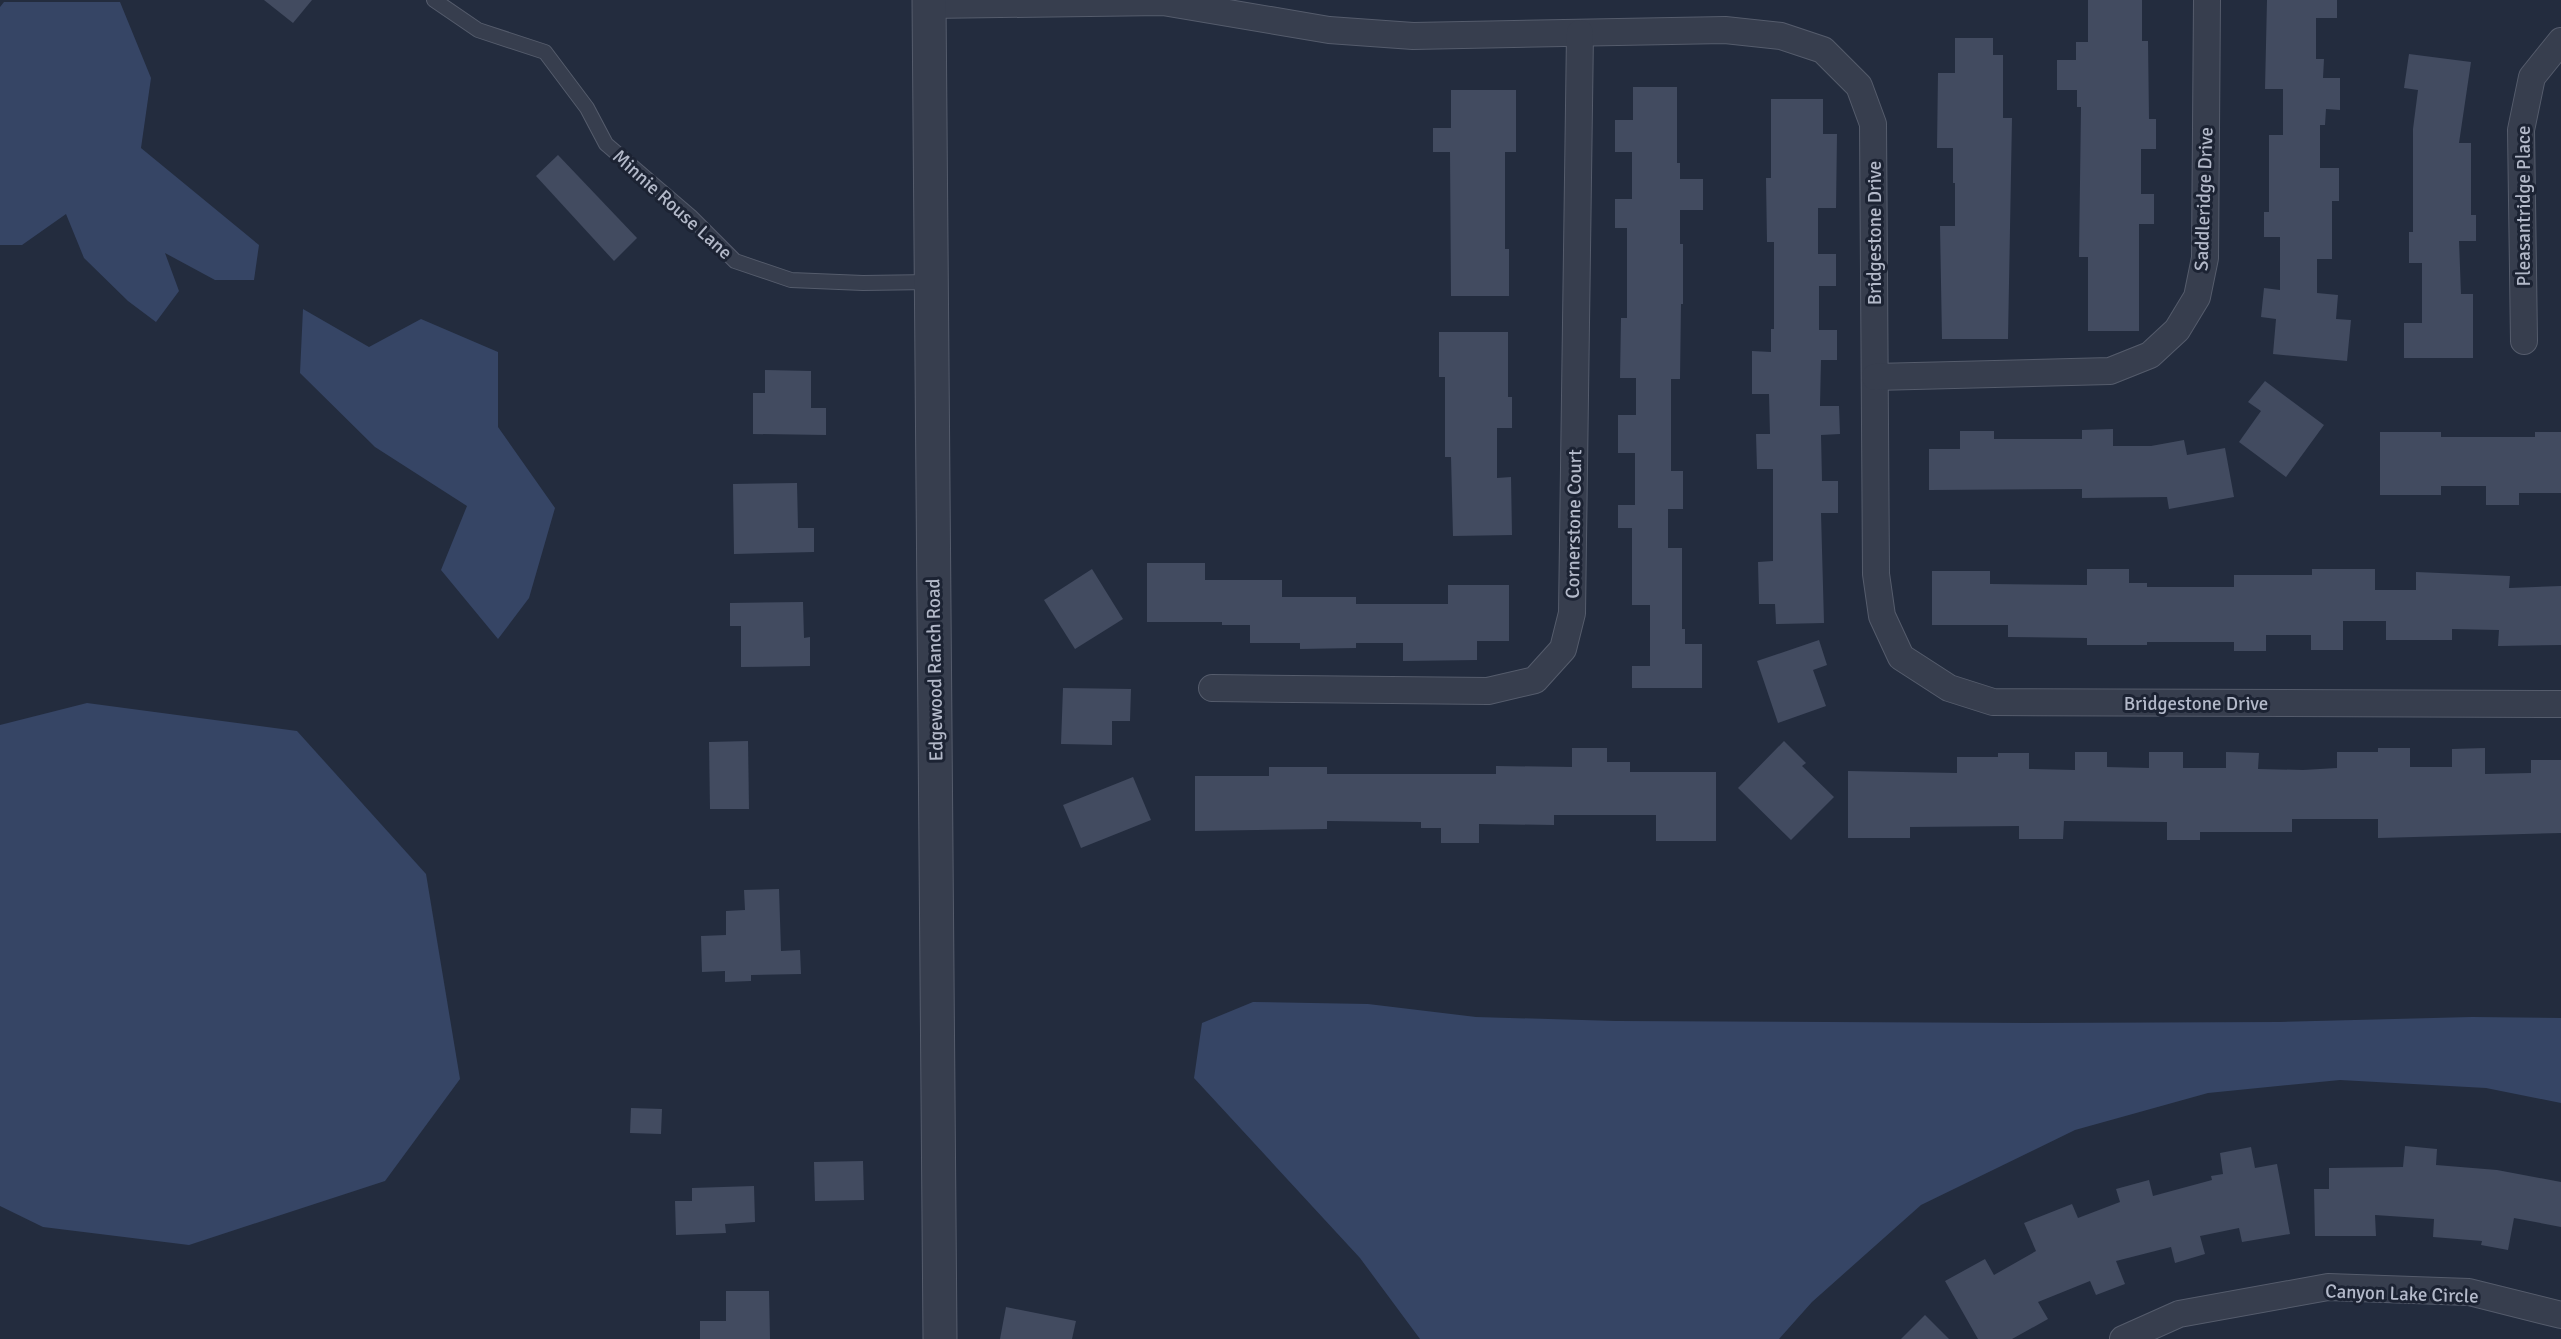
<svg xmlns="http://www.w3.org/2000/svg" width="2561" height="1339" font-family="Signika,sans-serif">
<rect width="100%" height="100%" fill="#232c3e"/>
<g fill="#364565">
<path d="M4,2H120L151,78L141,148L259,245L254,280H215L165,253L179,291L156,322L128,301L84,258L66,214L22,245H0V7Z"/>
<path d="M303,309L369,347L421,319L498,352V427L555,508L529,598L498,639L441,570L467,506L375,447L300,373Z"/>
<path d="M87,703L297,731L426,874L460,1079L385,1181L189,1245L43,1227L0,1206V725Z"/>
<path d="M1253,1002L1368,1004L1476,1017L1616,1021L2032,1023L2280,1022L2472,1017L2561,1018V1103L2486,1088L2340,1080L2208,1093L2075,1130L1921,1205L1812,1302L1779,1339H1420L1360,1258L1194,1078L1202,1023Z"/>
</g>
<g fill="#424b60">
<path d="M264,0H312L293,23Z"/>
<path d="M2088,0H2142V41H2148L2149,119H2156V149H2141V194H2154V224H2139V331H2088V257H2079L2081,107H2077V90H2057V60H2076V42H2088Z"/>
<path d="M2267,0H2337V18H2316V59H2324L2323,78H2340V110L2326,109L2325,125H2320V168H2339V201H2332V259H2317V293L2338,295L2336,319L2351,320L2347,361L2273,354L2276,319L2261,317L2264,288L2280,290V237H2264V212H2269V135H2283V89H2265Z"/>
<path d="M1955,38H1993V55H2003V118H2012L2008,339H1942L1940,226H1955V183H1953V148H1937L1938,73H1955Z"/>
<path d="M2409,54L2471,62L2459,143H2471V215H2476V241H2459L2461,294H2473V358H2404V323H2422V263H2409V232H2413V129L2418,90L2404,88Z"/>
<path d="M1633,87H1677V163H1680V179H1703V210H1680V244H1683V304H1681L1680,379H1671V471H1683V509H1668V548H1682V629H1685V644H1702V688H1632V666H1650V605H1632V528H1618V505H1635V453H1618V415H1636V378H1620L1621,318H1627V228H1615V199H1632V152H1615V120H1633Z"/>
<path d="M1451,90H1516V152H1505V249H1509V296H1451L1450,152H1433V128H1451Z"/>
<path d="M1771,99H1823V134H1837L1836,208H1818V254H1836V286H1819V330H1837V360H1821L1820,406H1839L1840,434L1821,435L1822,481H1838V513H1821L1824,623L1776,624L1775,604H1759L1758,562L1773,561V469H1757L1756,434H1770L1769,394H1752V351L1771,352V329H1774V242H1767L1766,178H1771Z"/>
<path d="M558,155L637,238L614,261L536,176Z"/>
<path d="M1439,332H1508V397H1512V428H1497V478L1511,477L1512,535L1453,536L1451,457H1445V377H1439Z"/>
<path d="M765,370L811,371V408H826V435L753,434V393H765Z"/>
<path d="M2265,381L2324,425L2286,477L2239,442L2261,411L2248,402Z"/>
<path d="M2113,429V446H2151L2184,440L2187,455L2225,448L2234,497L2169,509L2167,497L2082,498V489L1929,490V449H1960V431H1994V439H2082V430Z"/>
<path d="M2380,432H2441V437H2535V432H2561V493H2519V505H2486V486H2441V495H2380Z"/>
<path d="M797,483L798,528H814V552L734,554L733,484Z"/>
<path d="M1147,563H1205V580H1282V597H1356V604H1448V585H1509V641H1477V660L1403,661V643H1356V648L1300,649V643H1250V625H1222V622H1147Z"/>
<path d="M1092,569L1123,619L1075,649L1044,600Z"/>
<path d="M2087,569H2129V583H2147V587H2234V575H2312V569H2375V590H2416V572L2510,576L2509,588L2561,586V645L2498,646L2499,630L2452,629V640H2386V621H2343V650H2311V635H2266V651H2234V642H2147V645H2087V638L2008,637V625H1932V571H1990V584L2087,585Z"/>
<path d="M803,602L804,638L810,637V666L741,667V626H730V603Z"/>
<path d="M1819,640L1827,665L1813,670L1826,706L1778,723L1757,661Z"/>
<path d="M1063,688L1131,689L1130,721H1112V745L1061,744Z"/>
<path d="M748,741L749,809H710L709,742Z"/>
<path d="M1784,741L1806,763L1802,766L1834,797L1791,840L1738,788Z"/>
<path d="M1572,748H1607V762H1630V772H1716V841H1656V815H1554V825L1479,824V843H1441V828H1421V822L1327,821V829L1195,831V776H1269V767H1327V774H1496V766L1572,767Z"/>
<path d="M2378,748H2410V767H2452V749L2485,748V774L2531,773V760H2561V833L2378,838V819H2292V832H2200V840H2167V822L2064,821L2063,839H2019V826L1910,827V838H1848V771L1957,773V757H1998V753H2029V769L2075,770V752H2107V767L2149,768V752H2183V768H2226V752L2259,753L2258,769L2303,770L2337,768V752H2378Z"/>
<path d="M1133,777L1151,820L1081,848L1063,805Z"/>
<path d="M779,889L781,951L800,950L801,974L751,975V981L725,982V971L702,972L701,936L726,935V911L745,910L744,890Z"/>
<path d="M631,1108L662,1109L661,1134L630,1133Z"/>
<path d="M2405,1146L2437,1149L2436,1165L2497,1170L2561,1182V1227L2514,1218L2508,1250L2481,1245L2482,1241L2433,1237L2434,1219L2375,1215L2376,1236H2315L2314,1189H2329V1168L2403,1167Z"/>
<path d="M2251,1147L2255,1168L2277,1164L2290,1234L2242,1242L2239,1228L2200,1236L2205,1254L2175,1263L2171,1247L2116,1261L2125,1284L2096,1295L2090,1281L2038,1302L2048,1319L2012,1339H1978L1945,1281L1985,1259L1994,1275L2036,1251L2024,1223L2072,1204L2078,1218L2120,1202L2116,1189L2149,1180L2153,1196L2212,1180L2211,1176L2223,1174L2220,1153Z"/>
<path d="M863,1161L864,1200L815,1201L814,1162Z"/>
<path d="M754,1186L755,1222L725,1224L726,1233L676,1235L675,1201H692V1188Z"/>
<path d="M726,1291H769L770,1339H700V1321H726Z"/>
<path d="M1006,1307L1076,1321L1072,1339H1000Z"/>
<path d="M1925,1315L1949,1339H1901Z"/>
</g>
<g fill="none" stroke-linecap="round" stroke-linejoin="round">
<defs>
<path id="service" d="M434,0L478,30L545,52L587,108L606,144L690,216L735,261L791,280L863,283L930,282"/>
<g id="minor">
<path d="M929,5L1163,2L1329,30L1413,36L1725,30L1781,36L1823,50L1859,86L1873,124L1876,574L1882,616L1901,657L1949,688L1993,702L2561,704"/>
<path d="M2524,341L2521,130L2532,77L2561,41"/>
<path d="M1875,377L2110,371L2150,355L2177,330L2197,297L2205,258L2207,0"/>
<path d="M1212,688L1488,691L1535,680L1563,649L1572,613L1580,33"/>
<path d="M2123,1339L2179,1314L2328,1287L2469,1292L2561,1315"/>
</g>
<path id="tertiary" d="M929,0L940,1339"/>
</defs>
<use href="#service" stroke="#555c6c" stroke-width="16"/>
<use href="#minor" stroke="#555c6c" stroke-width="28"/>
<use href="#tertiary" stroke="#555c6c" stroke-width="35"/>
<use href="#service" stroke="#373e4e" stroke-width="14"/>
<use href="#minor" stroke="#373e4e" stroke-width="26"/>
<use href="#tertiary" stroke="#373e4e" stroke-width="33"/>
</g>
<g text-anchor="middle" stroke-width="6" stroke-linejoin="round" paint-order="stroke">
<g font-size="19" fill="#b3b9c9" stroke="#1c2333">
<text transform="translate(2203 199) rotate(-88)" y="7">Saddleridge Drive</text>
<text transform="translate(673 204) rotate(42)" y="7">Minnie Rouse Lane</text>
<text transform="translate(2523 206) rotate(-90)" y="7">Pleasantridge Place</text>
<text transform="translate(1874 233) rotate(-90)" y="7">Bridgestone Drive</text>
<text transform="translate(1573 524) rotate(-89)" y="7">Cornerstone Court</text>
<text transform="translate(934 670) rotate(-91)" y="7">Edgewood Ranch Road</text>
<text x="2196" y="710">Bridgestone Drive</text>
<text transform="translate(2402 1293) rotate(2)" y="7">Canyon Lake Circle</text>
</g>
</g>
</svg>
